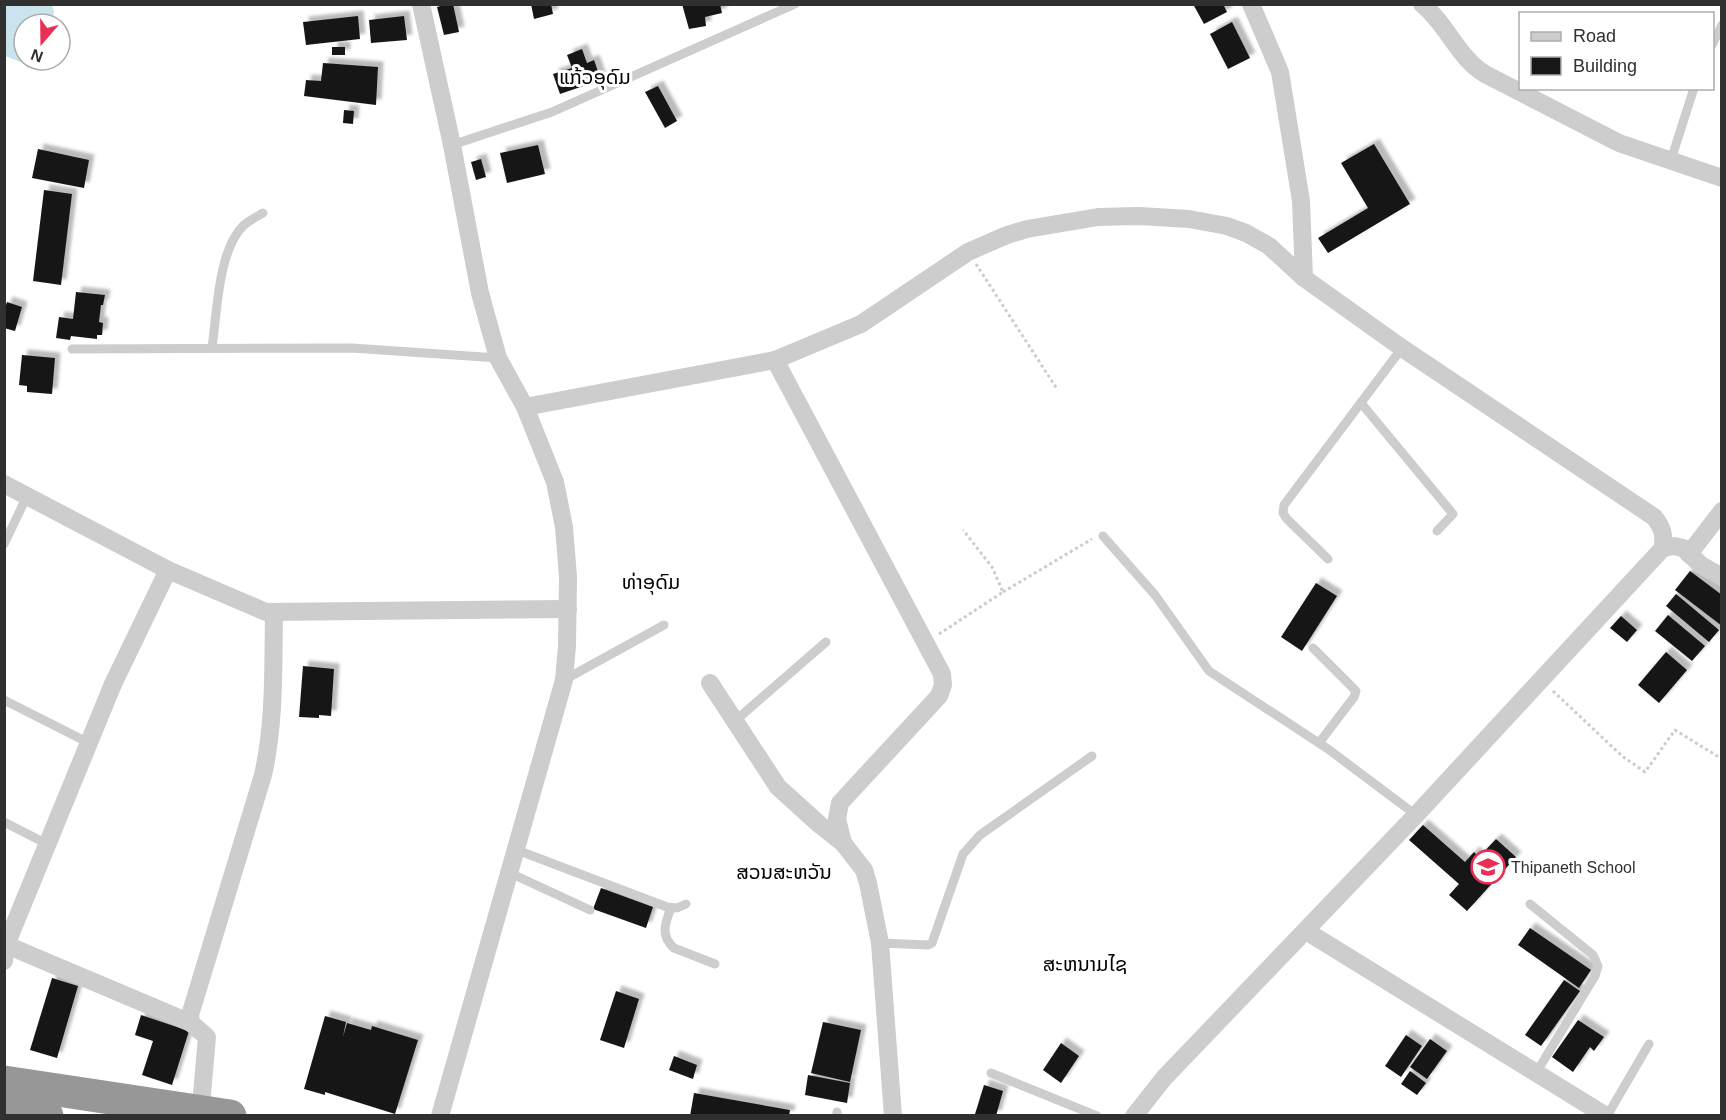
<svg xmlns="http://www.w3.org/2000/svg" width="1726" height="1120" font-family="Helvetica,'Noto Sans Lao',sans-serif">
<defs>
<filter id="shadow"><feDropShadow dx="5.5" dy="-5.5" stdDeviation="1.5" flood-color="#0004"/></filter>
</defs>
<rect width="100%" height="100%" fill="#fff"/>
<path fill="#cae4ed" d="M4,5H52L54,12L52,24H24V60H45L39,65L31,66L5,56Z"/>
<g fill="#171717" filter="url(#shadow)">
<path d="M447,4H453L459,32L444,35L437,7Z"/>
<path d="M531,4H551L553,14L534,19Z"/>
<path d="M682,4H720L722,13L705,17L706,26L689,29Z"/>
<path d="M1193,4H1223L1227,12L1204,24Z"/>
<path d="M358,16L360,39L306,45L303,22Z"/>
<path d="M404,16L407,40L371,43L369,20Z"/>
<path d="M1232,22L1250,58L1228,69L1210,34Z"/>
<rect x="332" y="47" width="13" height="8"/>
<path d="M582,49L587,63L594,60L601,80L560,94L553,74L572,68L567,55Z"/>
<path d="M323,63L378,67L376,105L304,96L306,80L321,81Z"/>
<path d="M658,86L677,121L665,128L645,92Z"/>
<path d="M344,110L354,111L353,124L343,123Z"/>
<path d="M1374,144L1410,204L1328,253L1318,238L1368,208L1341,163Z"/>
<path d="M538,145L545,174L507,183L500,153Z"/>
<path d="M38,149L89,160L84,188L32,178Z"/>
<path d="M481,159L486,177L476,180L471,162Z"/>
<path d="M44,190L72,194L61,285L33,281Z"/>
<path d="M76,292L105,295L103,305H101L99,322L103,323L102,335H97V339L71,336L70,340L56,338L59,317L73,319Z"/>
<path d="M7,302L22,307L15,331L4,328V311Z"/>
<path d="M22,355L55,358L52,394L27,392V386L19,385Z"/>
<path d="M1690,571L1722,595V626L1675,590Z"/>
<path d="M1316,583L1337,596L1302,651L1281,637Z"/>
<path d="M1676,594L1719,630L1709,642L1666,606Z"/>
<path d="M1668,615L1705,646L1692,661L1655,631Z"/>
<path d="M1621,616L1637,630L1627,642L1610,628Z"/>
<path d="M1666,652L1687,670L1659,703L1638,685Z"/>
<path d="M303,666L334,669L331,716L319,715V718L299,717Z"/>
<path d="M1423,825L1465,862L1474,852L1479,857L1496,839L1516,857L1467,911L1449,895L1459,884L1409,840Z"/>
<path d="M601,888L653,907L646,928L593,909Z"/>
<path d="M1530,928L1591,970L1579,988L1518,945Z"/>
<path d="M52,978L78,986L57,1058L30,1050Z"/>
<path d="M1564,980L1580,991L1541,1046L1525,1035Z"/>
<path d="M616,991L639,999L624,1048L600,1040Z"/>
<path d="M141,1015L189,1031L172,1085L142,1075L153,1041L135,1035Z"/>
<path d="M325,1016L346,1022L343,1037L347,1023L371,1030L372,1026L418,1040L395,1114L325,1092V1095L304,1089Z"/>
<path d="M1578,1020L1604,1037L1594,1051L1590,1047L1573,1072L1552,1057Z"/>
<path d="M823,1022L861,1030L850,1082L811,1073Z"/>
<path d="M1406,1035L1422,1046L1401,1077L1385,1066Z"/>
<path d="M1430,1039L1447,1051L1427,1079L1410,1067Z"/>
<path d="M1061,1043L1079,1056L1061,1083L1043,1070Z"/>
<path d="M674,1056L697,1065L693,1079L669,1070Z"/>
<path d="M1410,1071L1426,1083L1417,1095L1401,1084Z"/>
<path d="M808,1075L850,1083L847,1103L805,1095Z"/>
<path d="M984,1085L1003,1091L996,1116L975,1114Z"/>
<path d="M694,1093L790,1110L789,1116H690Z"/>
</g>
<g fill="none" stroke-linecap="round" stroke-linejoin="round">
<g stroke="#cdcdcd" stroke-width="3" stroke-dasharray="3 3" stroke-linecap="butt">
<path d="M976,264L1057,389"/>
<path d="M1003,592L1092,539"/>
<path d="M939,634L1003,592L992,567L963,530"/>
<path d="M1553,691L1622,756L1645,772L1675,730L1722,759"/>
</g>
<g stroke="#cdcdcd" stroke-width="9">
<path d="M1712,45L1722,25"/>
<path d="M452,145L552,112L795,4"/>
<path d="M1671,160L1694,88"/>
<path d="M212,348C217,313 218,251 243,226C248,221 256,217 263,213"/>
<path d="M72,349L352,348L498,358"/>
<path d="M1361,403L1453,514L1437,531"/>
<path d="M1103,536L1155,595L1209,671L1328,749L1416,815"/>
<path d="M4,544L27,496"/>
<path d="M1328,559L1287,519L1283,513L1284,505L1402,348"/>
<path d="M1313,648L1356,691L1354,697L1319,743"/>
<path d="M564,680L664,625"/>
<path d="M4,700L89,743"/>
<path d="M735,721L826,642"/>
<path d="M4,822L47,844"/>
<path d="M517,850L667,907L677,908L686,904"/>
<path d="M510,873L590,910"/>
<path d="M1530,904L1593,955L1598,966L1595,976L1536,1073"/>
<path d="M671,908C665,923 660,936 674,948L715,964"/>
<path d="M880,943L928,945L932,943L963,854L980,835L1092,756"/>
<path d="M991,1073L1097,1116"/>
<path d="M837,1116V1112"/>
<path d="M1607,1116L1649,1044"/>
</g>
<g stroke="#cdcdcd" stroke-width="18">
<path d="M421,4L452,145L480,293L498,358L525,407L555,482L564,527L568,577L567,646L564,680L440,1116"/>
<path d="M1251,4L1280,72L1301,201L1304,278"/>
<path d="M1422,4C1447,24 1458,58 1485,74L1619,143L1722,178"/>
<path d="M775,360L942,674L943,685L939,696L840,803L837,819L843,843L864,870L868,883L880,943L893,1116"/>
<path d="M525,407L775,360L861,324L968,252L1007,235L1027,229L1098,217L1139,216L1189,219L1227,226L1246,233L1269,246L1304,278L1402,348L1654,517C1663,528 1664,534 1663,548L1416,815L1164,1078L1134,1116"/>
<path d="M4,484L168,570L266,612L568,609"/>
<path d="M1663,548L1674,546L1683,548L1701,565L1722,577"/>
<path d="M1689,554L1722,511"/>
<path d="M710,683L778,787L820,825L843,843"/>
<path d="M1306,931L1606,1116"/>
<path d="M4,944L191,1023"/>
<path d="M4,961L6,945L113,684L168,570"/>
<path d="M200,1116L207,1037L191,1023L190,1015L263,775C275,722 273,667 274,613"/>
</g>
<g stroke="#979797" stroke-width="33">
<path d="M4,1082L230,1116"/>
<path d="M4,1109L47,1116"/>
</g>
</g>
<defs>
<symbol id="school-ring" viewBox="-11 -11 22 22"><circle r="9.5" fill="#fff" stroke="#e93054" stroke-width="1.5"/><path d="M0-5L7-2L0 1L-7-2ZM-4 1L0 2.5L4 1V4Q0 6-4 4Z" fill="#e93054"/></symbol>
</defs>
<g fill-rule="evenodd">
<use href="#school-ring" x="1469" y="848" width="38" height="38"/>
</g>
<g text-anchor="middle" stroke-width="6" stroke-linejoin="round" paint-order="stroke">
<g font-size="16" fill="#303030" stroke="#fff" text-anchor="start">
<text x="1511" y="873">Thipaneth School</text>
</g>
<g font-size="20" fill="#000" stroke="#fff">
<text x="595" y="84">ແກ້ວອຸດົມ</text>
<text x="651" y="589">ທ່າອຸດົມ</text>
<text x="784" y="879">ສວນສະຫວັນ</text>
<text x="1085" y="971">ສະຫນາມໄຊ</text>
</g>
</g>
<rect width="1726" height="1120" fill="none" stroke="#303030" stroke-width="12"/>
<rect x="1519" y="12" width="195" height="78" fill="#ffffff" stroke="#acacac" stroke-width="1.5"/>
<rect x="1531" y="32" width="30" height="9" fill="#cdcdcd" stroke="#acacac" stroke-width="1.5"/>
<text x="1573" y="42" font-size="18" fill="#303030">Road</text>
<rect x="1531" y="57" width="30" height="18" fill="#171717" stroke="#acacac" stroke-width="1.5"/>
<text x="1573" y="72" font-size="18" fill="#303030">Building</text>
<g transform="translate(42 42) rotate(200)"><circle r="28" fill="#ffffff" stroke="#acacac" stroke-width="1.5"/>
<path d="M0-4.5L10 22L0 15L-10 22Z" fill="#e93054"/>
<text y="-9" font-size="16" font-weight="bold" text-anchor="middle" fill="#303030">N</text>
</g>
</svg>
